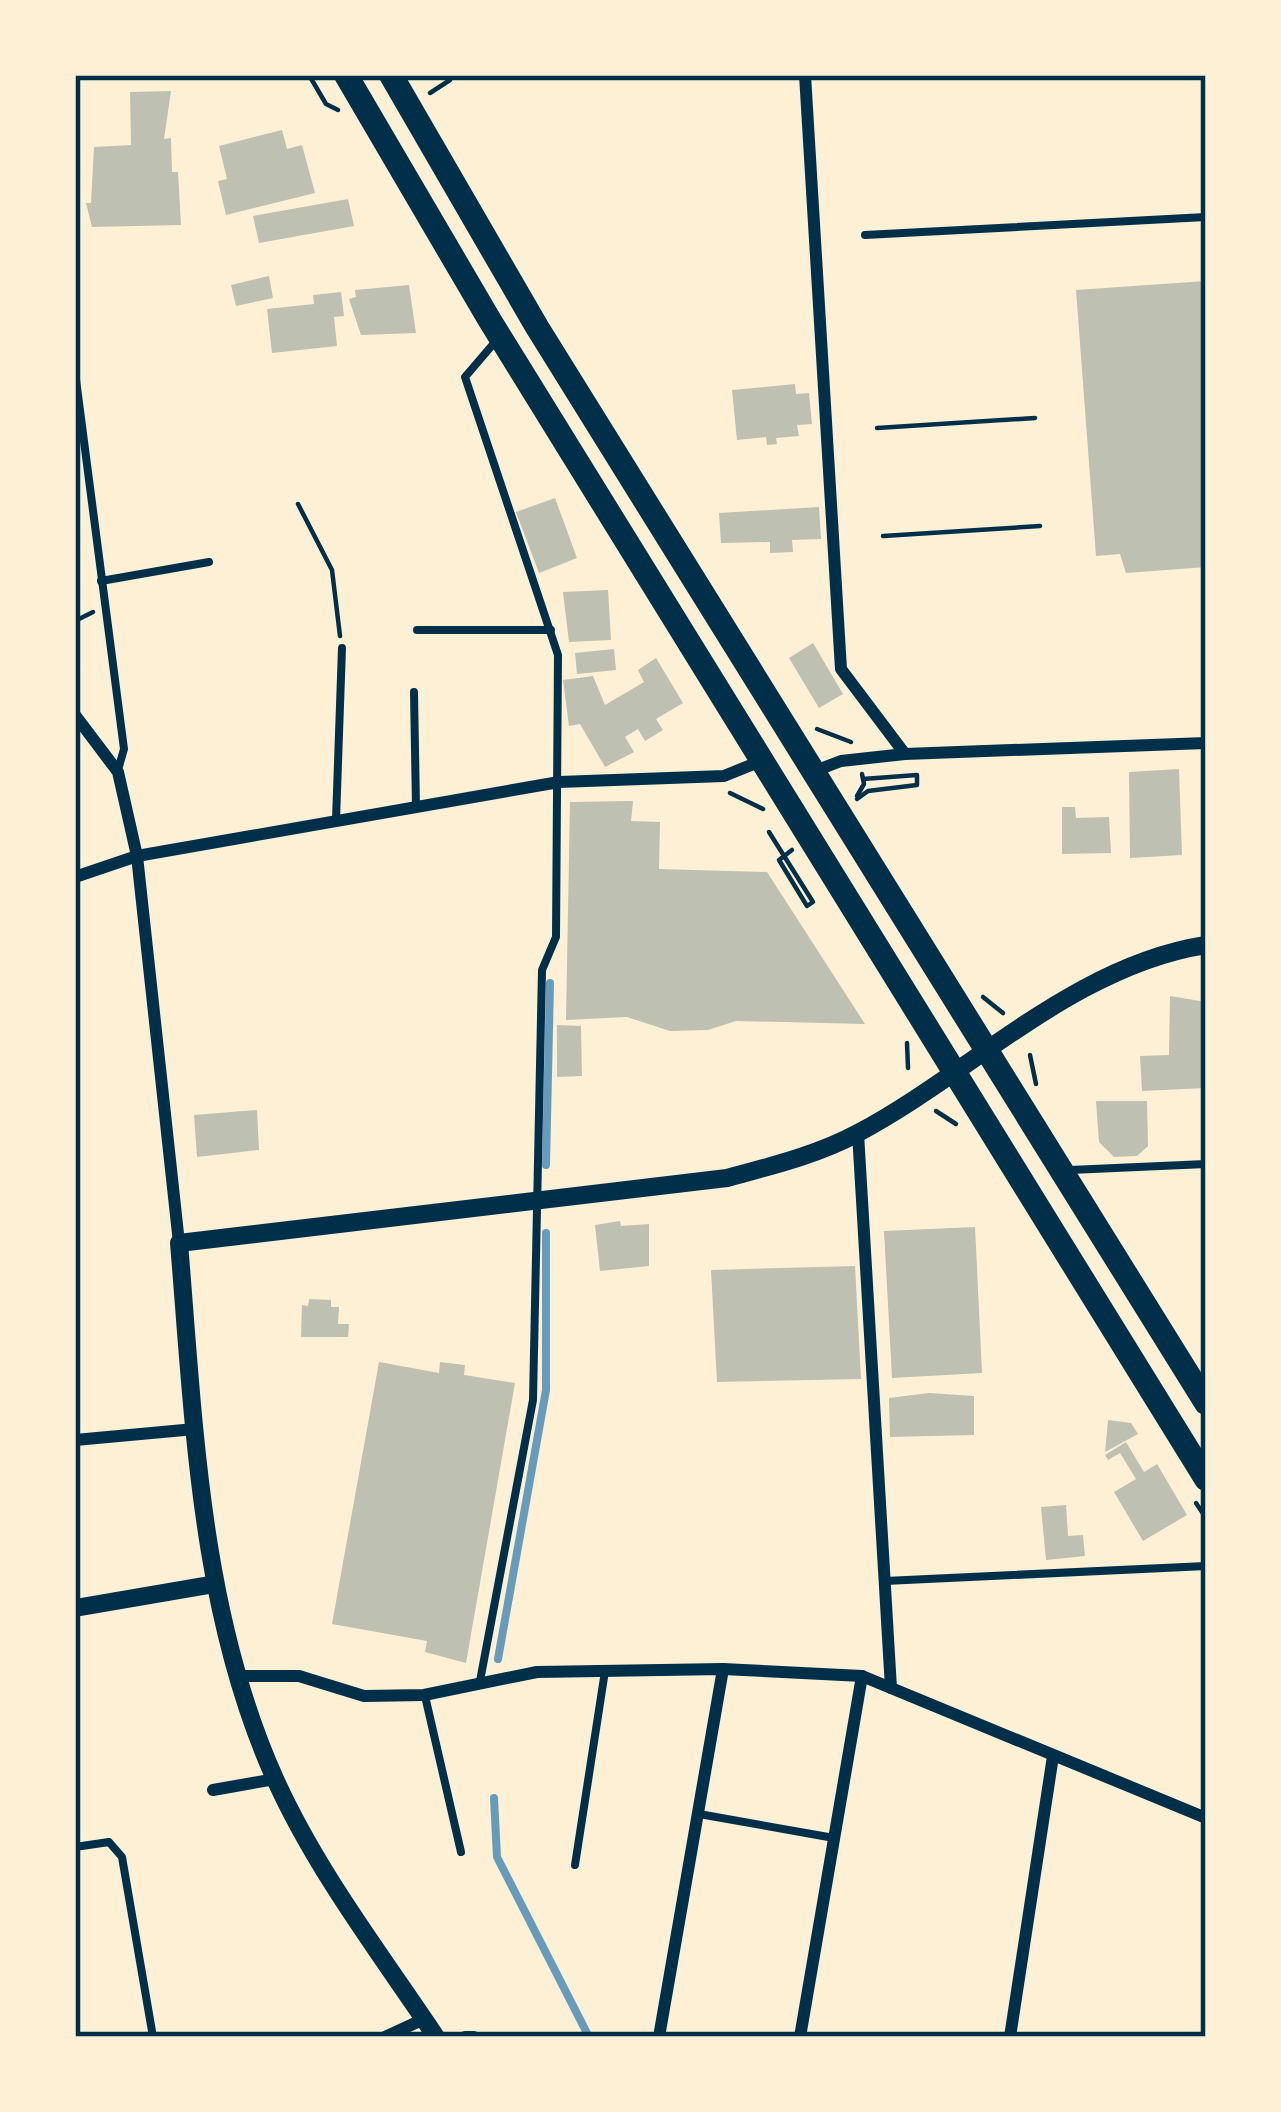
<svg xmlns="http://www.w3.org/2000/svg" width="1281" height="2112" font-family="Cabin,sans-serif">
<rect width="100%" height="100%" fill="#fdf0d5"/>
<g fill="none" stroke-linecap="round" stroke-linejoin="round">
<g stroke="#669bbc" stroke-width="8">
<path d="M546,1165L550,983"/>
<path d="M498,1659L546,1390V1233"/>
<path d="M494,1798L497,1857L589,2037"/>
</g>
</g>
<g fill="#bec0b2">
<path d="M171,91L164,139L171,138L172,172H178L181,225L92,227L86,203H91L94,147L131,145L130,92Z"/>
<path d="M282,130L287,149L302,145L315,193L226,215L218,181L227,179L219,146Z"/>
<path d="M348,199L354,226L259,243L253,216Z"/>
<path d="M269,276L273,298L236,306L231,285Z"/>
<path d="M1206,281V567L1126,573L1120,554L1096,556L1076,290Z"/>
<path d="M409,285L416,333L361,335L349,299L356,297L355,290Z"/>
<path d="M341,292L344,316L334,317L337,346L272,353L267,309L314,304L313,295Z"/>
<path d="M795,384L796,394L809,393L812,424L797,425L799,436L776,438L777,444L767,445L766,437L737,440L732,390Z"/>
<path d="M555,498L577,558L539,573L516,512Z"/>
<path d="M819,507L821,539L792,540L793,552L770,553V542L721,543L719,513Z"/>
<path d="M608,590L611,640L569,642L563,592Z"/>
<path d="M813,643L843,694L819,708L789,658Z"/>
<path d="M614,649L616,670L577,674L575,653Z"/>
<path d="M656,658L683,703L656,719L663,730L645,741L638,729L625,737L634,752L605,767L580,724L569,726L563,680L593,676L605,705L644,682L638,670Z"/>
<path d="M1179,769L1182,855L1130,858L1129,772Z"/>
<path d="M633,801L631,821L660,822L659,869L767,872L865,1024L736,1021L708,1030L670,1031L627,1017L566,1020L570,802Z"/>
<path d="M1062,807H1075L1076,818L1109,817L1111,853L1062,854Z"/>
<path d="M1170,996L1206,1002V1088L1142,1091L1140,1056L1169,1055Z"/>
<path d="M557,1025L581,1026L582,1076L557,1077Z"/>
<path d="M1096,1101H1147L1148,1146L1137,1156L1114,1157L1099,1142Z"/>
<path d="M257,1110L259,1150L197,1157L194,1115Z"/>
<path d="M620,1221L621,1226L649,1224V1266L600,1271L595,1225Z"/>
<path d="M975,1227L982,1373L892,1378L884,1231Z"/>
<path d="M855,1266L861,1379L717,1382L711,1270Z"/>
<path d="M309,1299L331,1300V1307H339L338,1324H349L348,1337H301L302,1305L308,1306Z"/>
<path d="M379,1362L439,1373L440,1362L465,1365L464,1375L515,1383L466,1663L425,1652L427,1641L332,1624Z"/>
<path d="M929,1393L974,1396V1435L890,1437L889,1398Z"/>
<path d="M1108,1420L1131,1423L1138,1434L1105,1452Z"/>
<path d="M1126,1442L1144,1472L1157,1464L1187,1515L1143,1541L1114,1492L1136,1479L1120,1453L1108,1460L1105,1455Z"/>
<path d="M1066,1505L1068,1536L1083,1535L1085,1556L1046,1560L1041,1507Z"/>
</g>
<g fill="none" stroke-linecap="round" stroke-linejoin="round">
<g stroke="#003049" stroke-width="4.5">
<path d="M309,75L326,104L338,110"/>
<path d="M430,93L450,80L447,75"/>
<path d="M877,428L1035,418"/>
<path d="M298,504L332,570L340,636"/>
<path d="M883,536L1040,526"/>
<path d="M75,621L93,612"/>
<path d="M817,729L851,742"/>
<path d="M730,793L763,809"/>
<path d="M857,796L864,784L862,774"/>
<path d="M857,799L868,791L917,785V775L863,779"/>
<path d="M769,832L813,902L807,906L779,860L792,850"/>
<path d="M983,997L1003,1013"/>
<path d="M907,1043L908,1068"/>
<path d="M1030,1055L1036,1084"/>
<path d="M936,1111L956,1124"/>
<path d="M1196,1503L1206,1518"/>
</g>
<g stroke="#003049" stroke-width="8">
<path d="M75,100L76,75"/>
<path d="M865,235L1206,217"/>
<path d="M75,372L124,749L118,770"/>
<path d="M101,581L209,562"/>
<path d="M417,630H551"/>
<path d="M414,692L416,807"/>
<path d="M336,820L342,648"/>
<path d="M1070,1170L1206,1164"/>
<path d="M885,1581L1206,1566"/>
<path d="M480,1681L533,1400L542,970L556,937L558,655L465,377L495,342"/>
<path d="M425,1696L461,1852"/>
<path d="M699,1814L834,1838"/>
<path d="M75,1847L109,1842L122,1857L153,2037"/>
<path d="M575,1865L605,1671"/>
</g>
<g stroke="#003049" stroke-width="12">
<path d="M805,75L841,669L905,754"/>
<path d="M75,715L118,772L137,856L179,1243"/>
<path d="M815,771L841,761L905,754L1206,743"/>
<path d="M75,877L137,856L559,782L724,776L761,761"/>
<path d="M858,1133L891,1688"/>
<path d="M75,1440L195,1429"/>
<path d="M238,1676H299L364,1696L424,1695L537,1672L723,1669L862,1676L1206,1818"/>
<path d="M213,1790L275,1779"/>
<path d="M385,2037L424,2019"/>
<path d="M465,2037H474"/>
<path d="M659,2037L723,1669"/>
<path d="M800,2037L862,1676"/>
<path d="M1010,2037L1053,1756"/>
</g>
<g stroke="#003049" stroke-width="18">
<path d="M75,1608L215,1584"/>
<path d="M436,2037C380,1953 318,1873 276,1781C200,1614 194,1423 179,1243L727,1178C771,1166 817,1155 858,1133C971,1073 1075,965 1206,945"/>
</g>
<g stroke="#003049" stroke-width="24">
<path d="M346,75L489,319L1206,1479"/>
<path d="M391,75L537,327L1206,1403"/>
</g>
</g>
<rect width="1281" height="2112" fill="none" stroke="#fdf0d5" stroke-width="156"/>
<rect x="78" y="78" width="1125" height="1956" fill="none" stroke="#003049" stroke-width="4.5"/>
</svg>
